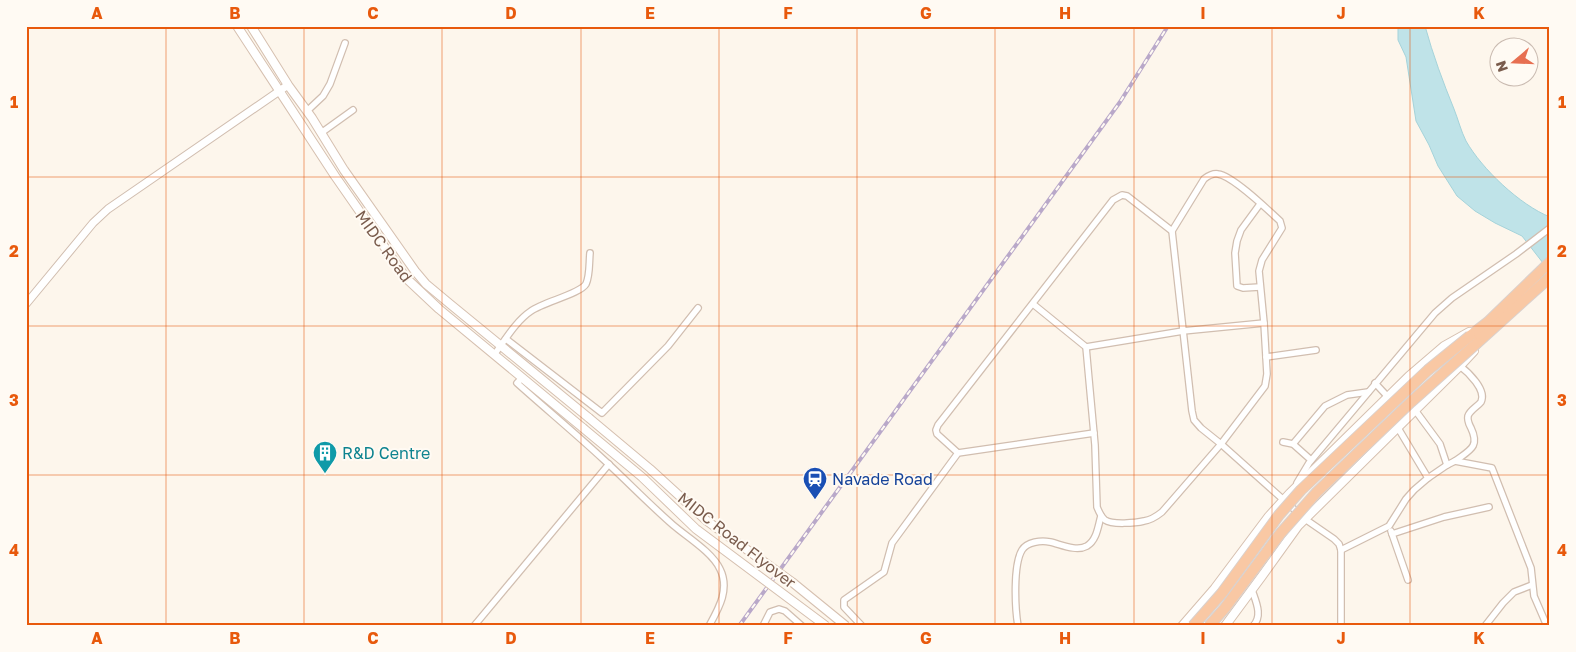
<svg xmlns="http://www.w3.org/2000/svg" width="1576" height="652" font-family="'Golos Text',sans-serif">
<rect width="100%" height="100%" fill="#fdf6ec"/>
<path fill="#bfe3e8" stroke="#a5d3da" d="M1398,26H1425C1433,55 1443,82 1454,109C1458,119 1461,131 1466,141C1482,169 1520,205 1550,217V272L1522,236L1495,223L1475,211L1457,196L1438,166L1429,145L1416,121L1406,57L1398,40Z"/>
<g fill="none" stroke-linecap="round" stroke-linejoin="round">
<defs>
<g id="minor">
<path d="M307,111L323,96L330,84L345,43"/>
<path d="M321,133L353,110"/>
<path d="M1260,204L1241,230L1237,241L1235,253L1237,286L1243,288L1260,287"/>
<path d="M1033,304L1086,347L1095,445L1097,507C1099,512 1101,517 1105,520C1112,525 1136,523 1144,521C1151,520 1157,516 1162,512L1221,444L1265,386L1267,374L1264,323L1259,271L1262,260L1282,228L1280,221C1268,210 1233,176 1218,174C1213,173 1208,176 1204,179L1172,231"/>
<path d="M506,339L602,413L668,346L698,308"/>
<path d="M1086,347L1183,331L1264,323"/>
<path d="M494,355C505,340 516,321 531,311C543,302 580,294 586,284C590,275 589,263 590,253"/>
<path d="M1266,357L1316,350"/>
<path d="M522,378L517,383C546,409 575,433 603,459C627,481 649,504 673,525C687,537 712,552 720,569C730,589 719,608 709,626"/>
<path d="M1375,383L1388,397"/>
<path d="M1415,410L1440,444L1447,465"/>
<path d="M1398,428L1428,478"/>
<path d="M1283,442L1293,444L1311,460"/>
<path d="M1293,444L1325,406L1347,395L1368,392"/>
<path d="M958,453L937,434L936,430L938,425L1113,200L1122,195L1127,196L1172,231L1192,411L1194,420L1201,428L1221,444L1305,519L1334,539L1339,544L1341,550V626"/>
<path d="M1455,461C1470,450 1480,447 1471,428C1469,424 1467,421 1468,416C1470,410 1477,407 1481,402C1487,390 1468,372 1460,366"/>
<path d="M1297,483L1309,463L1435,313L1452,298L1516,254L1550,228"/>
<path d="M1391,531L1408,580"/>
<path d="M1392,534L1444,517L1489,507"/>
<path d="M1341,550L1389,526L1406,499L1414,490L1428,478L1447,465L1455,461L1492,468L1531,568L1534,596L1547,626"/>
<path d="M1252,590C1256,602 1263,616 1253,626"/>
<path d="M474,626L609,464"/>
<path d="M763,626L770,612L779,609L785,611L802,626"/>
<path d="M862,626L844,607V600L884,572L892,543L958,453L1094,433"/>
<path d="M1018,626C1015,608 1013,565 1022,550C1027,542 1041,540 1050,542C1060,544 1076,552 1087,546C1097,540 1098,526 1101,516"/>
<path d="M1485,626L1503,603L1514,592L1532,585"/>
</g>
<path id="tertiary" d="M26,304L93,223L108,209L288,85"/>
<g id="secondary">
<path d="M237,26L335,176L406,278L439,309L583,428"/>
<path d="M251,26L288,85L312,118L344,170L415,271L426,284L450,304L589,418"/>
<path d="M1182,626L1215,588L1269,516L1290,493L1409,376L1444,346L1469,332"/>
<path d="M1225,626L1262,576L1298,526L1460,366L1474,351"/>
</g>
<g id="trunk">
<path d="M1470,336L1488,322L1550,262"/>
<path d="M1477,343L1550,277"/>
</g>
</defs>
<use href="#minor" stroke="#d1beb0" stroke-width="8"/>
<use href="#tertiary" stroke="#d1beb0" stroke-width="9"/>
<use href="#secondary" stroke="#d6c0b0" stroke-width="10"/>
<use href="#trunk" stroke="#dad1cd" stroke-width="12"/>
<use href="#minor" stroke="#fff" stroke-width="5.5"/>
<use href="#tertiary" stroke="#fff" stroke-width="7"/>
<use href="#secondary" stroke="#fff" stroke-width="8"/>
<use href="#trunk" stroke="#f9c8a4" stroke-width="10"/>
<defs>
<path id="rail" d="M739,626L1120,102L1168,26"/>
</defs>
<use href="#rail" stroke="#b9a8c9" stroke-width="4"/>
<use href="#rail" stroke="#fffaf3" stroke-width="2" stroke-dasharray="5.5" stroke-linecap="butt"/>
<defs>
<g id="secondary-bridge">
<path d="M589,418L650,469L707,521L792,582L846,626"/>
<path d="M583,428L642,477L696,529L826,626"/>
</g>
<g id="trunk-bridge">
<path d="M1193,626L1222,593L1279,515L1301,490L1428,370L1470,336"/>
<path d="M1209,626L1225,608L1280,534L1317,492L1411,402L1477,343"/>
</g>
</defs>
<use href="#secondary-bridge" stroke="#d6c0b0" stroke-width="10" stroke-linecap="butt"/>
<use href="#trunk-bridge" stroke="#dad1cd" stroke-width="12" stroke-linecap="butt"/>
<use href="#secondary-bridge" stroke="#fff" stroke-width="8"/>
<use href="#trunk-bridge" stroke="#f9c8a4" stroke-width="10"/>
</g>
<path fill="none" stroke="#e8590c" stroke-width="1" stroke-opacity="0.55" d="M166,26V626M304,26V626M442,26V626M581,26V626M719,26V626M857,26V626M995,26V626M1134,26V626M1272,26V626M1410,26V626M26,177H1550M26,326H1550M26,475H1550"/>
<defs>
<symbol id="building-pin" viewBox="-11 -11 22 30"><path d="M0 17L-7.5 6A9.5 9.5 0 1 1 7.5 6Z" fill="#0f9aa8" stroke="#fffaf3"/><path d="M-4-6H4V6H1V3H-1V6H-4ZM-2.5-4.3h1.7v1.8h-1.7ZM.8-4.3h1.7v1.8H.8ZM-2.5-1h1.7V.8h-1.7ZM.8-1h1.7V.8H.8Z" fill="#fff"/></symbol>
<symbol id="station-pin" viewBox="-11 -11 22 30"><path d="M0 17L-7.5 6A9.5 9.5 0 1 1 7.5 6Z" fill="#1a4fb4" stroke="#fffaf3"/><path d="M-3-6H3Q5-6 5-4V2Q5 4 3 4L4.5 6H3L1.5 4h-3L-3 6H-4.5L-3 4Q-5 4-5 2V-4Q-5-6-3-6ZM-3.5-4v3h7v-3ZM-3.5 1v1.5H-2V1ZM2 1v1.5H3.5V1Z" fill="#fff"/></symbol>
</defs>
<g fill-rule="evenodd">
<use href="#building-pin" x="311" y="439" width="28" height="38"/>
<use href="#station-pin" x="801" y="465" width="28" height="38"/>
</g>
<g text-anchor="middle" stroke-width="4" stroke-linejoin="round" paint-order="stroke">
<g font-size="16" fill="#7a5c4d" stroke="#fffaf3">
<text transform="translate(384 246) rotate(54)" y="6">MIDC Road</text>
<text transform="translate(737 540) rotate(38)" y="6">MIDC Road Flyover</text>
</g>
<g font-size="16" fill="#0d838f" stroke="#fffaf3" text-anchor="start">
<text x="342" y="459">R&amp;D Centre</text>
</g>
<g font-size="16" fill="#164399" stroke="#fffaf3" text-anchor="start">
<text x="832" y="485">Navade Road</text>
</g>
</g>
<rect width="1576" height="652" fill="none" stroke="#fffaf3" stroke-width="55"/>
<g transform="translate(1514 62) rotate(251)"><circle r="24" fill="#fffaf3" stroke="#cabbb1"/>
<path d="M0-4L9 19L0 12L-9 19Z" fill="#e76f51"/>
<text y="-8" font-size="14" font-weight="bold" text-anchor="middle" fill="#7a5c4d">N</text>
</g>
<rect x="28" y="28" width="1520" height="596" fill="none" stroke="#e8590c" stroke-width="2"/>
<g font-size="16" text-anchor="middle" font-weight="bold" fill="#e8590c">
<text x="97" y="19">A</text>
<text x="235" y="19">B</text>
<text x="373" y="19">C</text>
<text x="511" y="19">D</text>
<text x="650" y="19">E</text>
<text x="788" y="19">F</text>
<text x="926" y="19">G</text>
<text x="1065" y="19">H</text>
<text x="1203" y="19">I</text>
<text x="1341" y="19">J</text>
<text x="1479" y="19">K</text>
<text x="14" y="108">1</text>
<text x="1562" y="108">1</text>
<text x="14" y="257">2</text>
<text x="1562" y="257">2</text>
<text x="14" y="406">3</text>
<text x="1562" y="406">3</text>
<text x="14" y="556">4</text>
<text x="1562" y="556">4</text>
<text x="97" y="644">A</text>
<text x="235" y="644">B</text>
<text x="373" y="644">C</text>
<text x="511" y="644">D</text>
<text x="650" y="644">E</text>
<text x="788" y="644">F</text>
<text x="926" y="644">G</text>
<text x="1065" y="644">H</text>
<text x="1203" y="644">I</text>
<text x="1341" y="644">J</text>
<text x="1479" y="644">K</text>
</g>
</svg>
